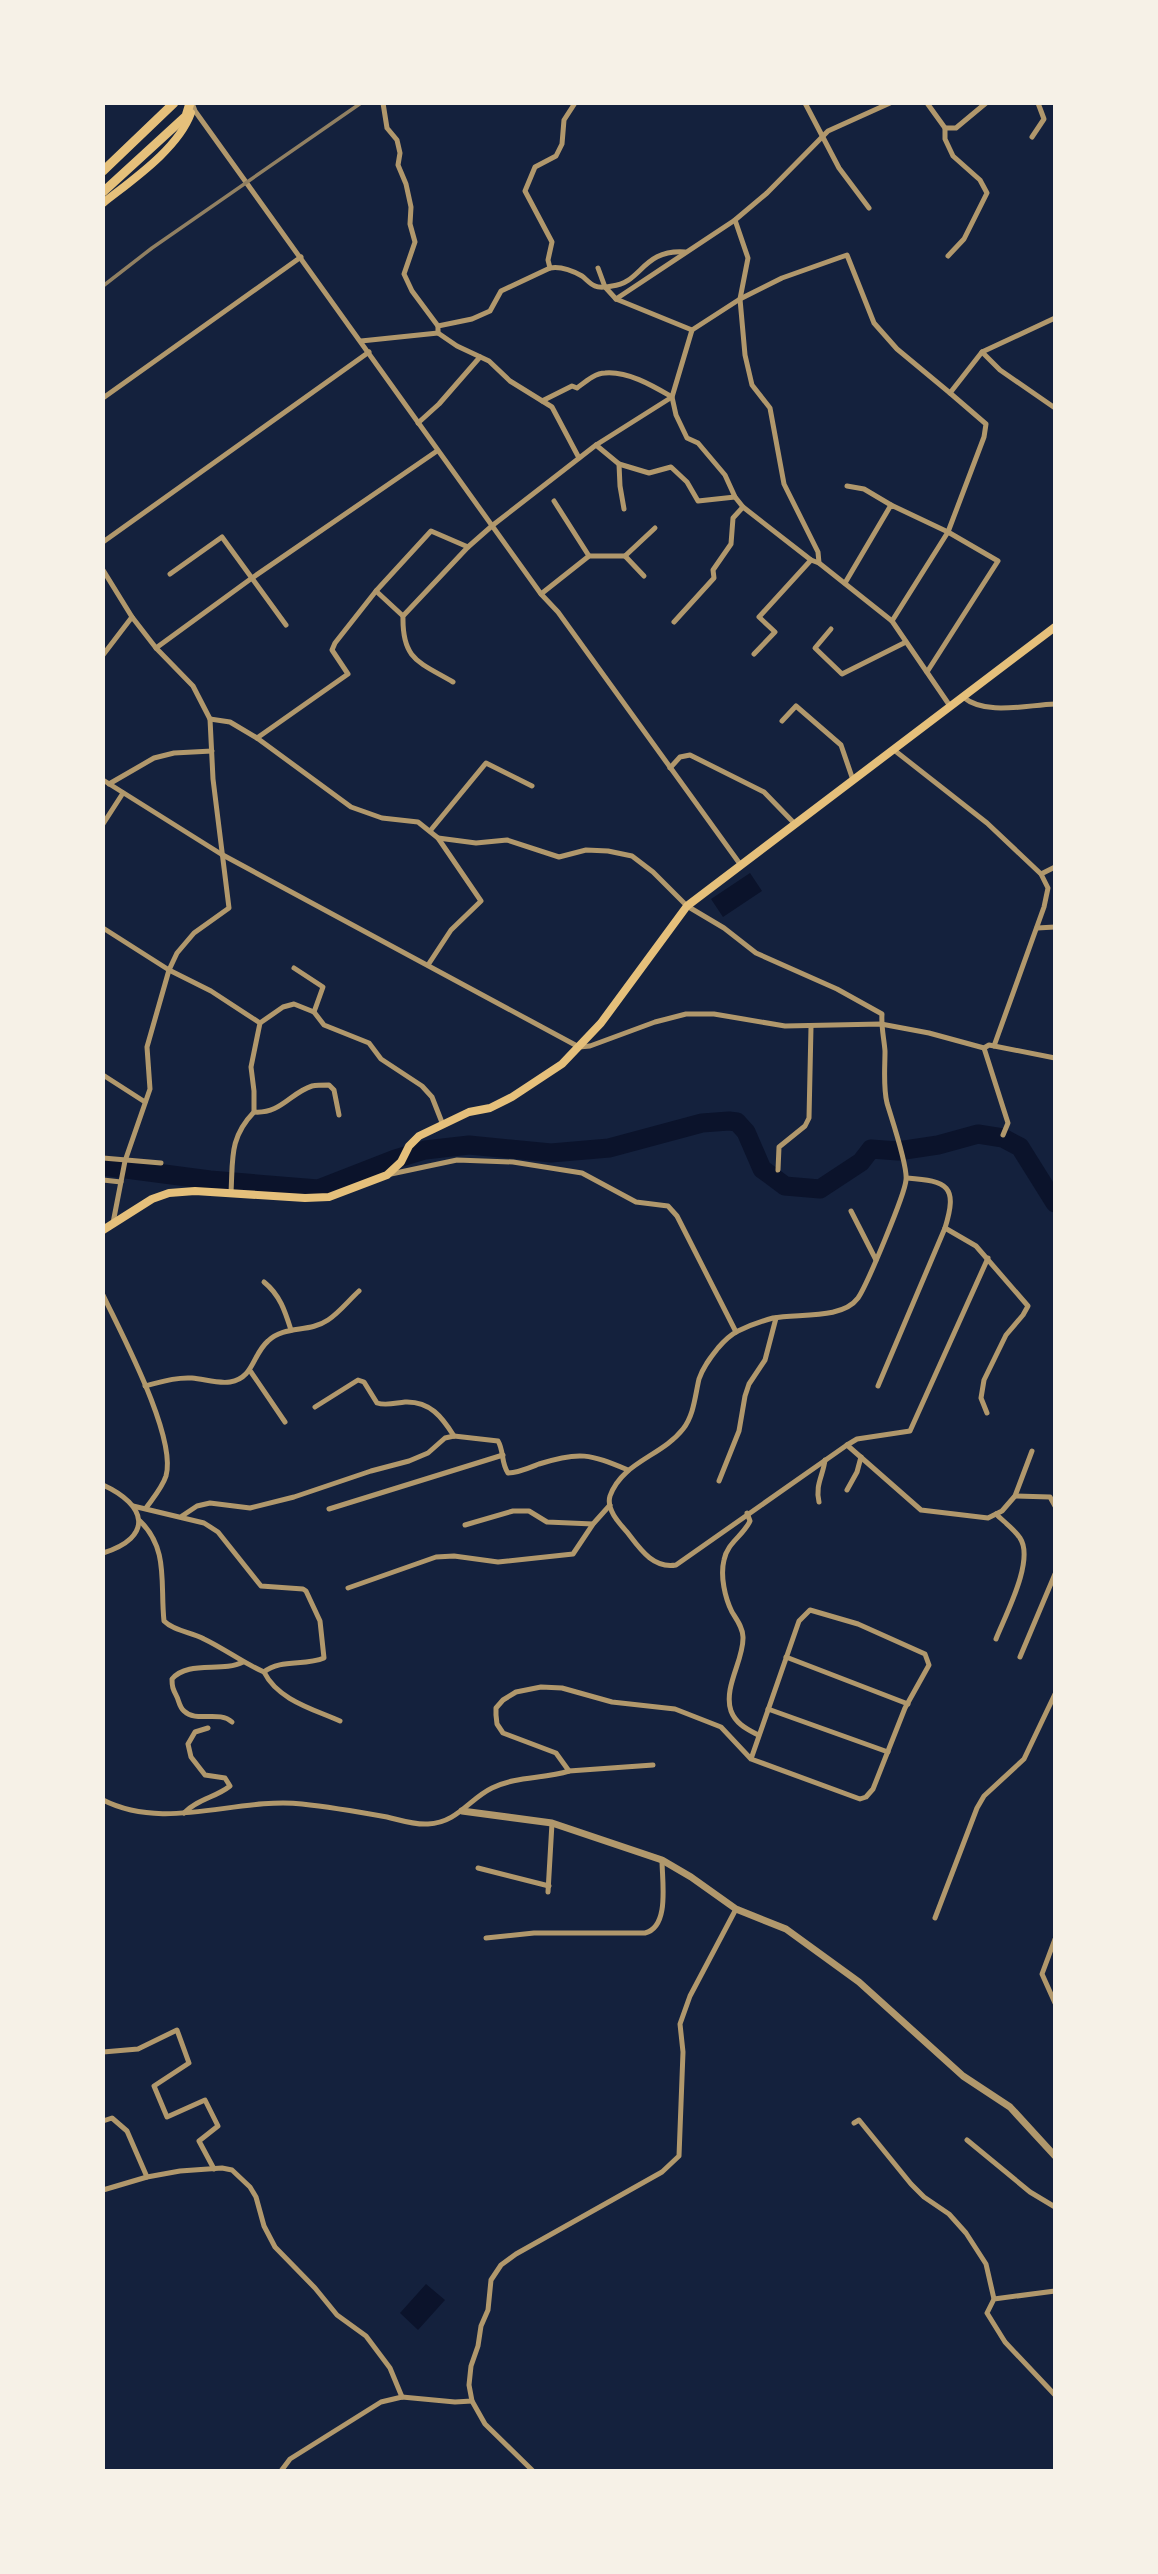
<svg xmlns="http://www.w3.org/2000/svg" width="1158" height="2574" font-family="Karla,sans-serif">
<rect width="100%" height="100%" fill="#14213d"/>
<g fill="#0b132b">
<path d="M750,873L762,891L723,917L711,899Z"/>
<path d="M426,2284L445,2300L418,2330L400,2313Z"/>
</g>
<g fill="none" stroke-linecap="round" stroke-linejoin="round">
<path stroke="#0b132b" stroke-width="19" d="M103,1166L210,1180L318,1189L395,1159L425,1150L469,1145L551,1153L609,1148L702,1123L729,1121L737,1122L746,1132L762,1169L785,1186L820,1189L861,1162L871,1149L898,1151L938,1145L978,1134L1003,1138L1020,1147L1055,1203"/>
<g stroke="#b1986c" stroke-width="5">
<path d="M192,103L195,111L541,594L558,612L740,864"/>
<path d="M383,103L387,128L397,140L400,153L398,165L406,184L411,207L410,224L415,242L404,274L412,291L438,326"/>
<path d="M805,103L839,168L869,208"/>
<path d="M927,103L945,128V139L953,156L980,180L987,193L964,239L948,256"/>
<path d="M945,128H956L986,103"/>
<path d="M1032,137L1044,119L1038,103"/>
<path d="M735,220L748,258L740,299L745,355L752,385L770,408L784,484L818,552L819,563L892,621L950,706"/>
<path d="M550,268L548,260L552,242L525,191L535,167L556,156L562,144L564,120L575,103"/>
<path d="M598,268L605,287L616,299L692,330"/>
<path d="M616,299L735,220L767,193L828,131L890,103"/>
<path d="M438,333L457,346L489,361L510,381L552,407L579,458"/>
<path d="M361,341L438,333V326L472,319L490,311L501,291L550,268C561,266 573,271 582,276C586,279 591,285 595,286C599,288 608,287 612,286C642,283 642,249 685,252"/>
<path d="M982,352L1000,370L1055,408"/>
<path d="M103,398L301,257"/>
<path d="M542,401L572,386L577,388C585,382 595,373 605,373C628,371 653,386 672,397L676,415L687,438L698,443L725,475L735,497L743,507L811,560L819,563"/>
<path d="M418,423L439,404L480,357"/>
<path d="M596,445L619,464L649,473L671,467L687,482L698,501L735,497"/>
<path d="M619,464L620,486L624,509"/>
<path d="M847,486L864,489L891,505"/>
<path d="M554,501L589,556"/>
<path d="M103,542L369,352"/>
<path d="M625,556L644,576"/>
<path d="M103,570L132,617L156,648L193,686L210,719L213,779L229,908L194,933L177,953L169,970L147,1047L150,1089L125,1161L113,1223"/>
<path d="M170,574L222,537L286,625"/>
<path d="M845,583L891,505L948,532L998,561L927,672"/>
<path d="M376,591L403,616"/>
<path d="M541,594L589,556H625L655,528"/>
<path d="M892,621L948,532L984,437L986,424L950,393"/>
<path d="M674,622L714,578L713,570L731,544L733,518L743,507"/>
<path d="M831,629L815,648L842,674L906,642"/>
<path d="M156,648L252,578L437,451"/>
<path d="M754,654L775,632L759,617L811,560"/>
<path d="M103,655L132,617"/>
<path d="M453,682C419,662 402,660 403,616L468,547L493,525L596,445L672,397L692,330L740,299L782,278L847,255L874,323L897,349L950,393L982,352L1055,318"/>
<path d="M963,697C986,716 1026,705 1055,704"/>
<path d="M210,719L230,722L257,738L351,807L382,818L418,822L438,838L481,901L451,930L428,965"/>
<path d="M782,721L796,706L841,745L853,780"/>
<path d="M257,738L348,674L332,650L335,643L376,591L431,531L468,547"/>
<path d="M894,750L987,823L1041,874L1048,888L1044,907L994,1046"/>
<path d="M670,768L680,757L690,755L764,792L794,823"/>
<path d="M103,780L221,854L579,1047L590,1046L655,1022L686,1014H714L785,1026L881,1024L929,1033L984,1048L989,1045L1055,1058"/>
<path d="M109,784L154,758L174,753L212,751"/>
<path d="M103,824L123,793"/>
<path d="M430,831L486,763L532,786"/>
<path d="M438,838L476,843L507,840L559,857L586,850L608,851L632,856L653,872L687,906L724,928L756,953L837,989L882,1014C881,1027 884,1038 885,1051C885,1068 883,1087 887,1103C892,1120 908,1166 906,1180C905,1194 867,1285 858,1298C842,1320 797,1313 773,1318C762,1321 748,1326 738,1331C730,1335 724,1341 718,1348C710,1358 703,1367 699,1379C695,1396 694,1415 683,1429C662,1456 622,1462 610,1496C606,1509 619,1523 627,1532C640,1549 653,1569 676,1565L847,1445L857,1439L910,1431L988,1258"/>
<path d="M1041,874L1055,867"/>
<path d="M103,928L169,970L211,991L260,1023L251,1067L254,1091V1112C229,1138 233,1159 231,1192"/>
<path d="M1037,928L1055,927"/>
<path d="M294,968L323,987L314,1012"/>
<path d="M260,1023L283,1007L294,1004L314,1012L324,1025L369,1043L381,1059L422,1086L432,1097L443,1125"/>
<path d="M984,1048L1008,1123L1003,1135"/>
<path d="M103,1075L145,1102"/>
<path d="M254,1112C281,1114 290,1093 312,1086C317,1085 323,1085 329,1085L334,1090L339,1115"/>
<path d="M103,1158L161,1163"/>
<path d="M778,1170L779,1147L805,1126L809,1118L811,1027"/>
<path d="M391,1174L457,1160L513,1162L582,1173L636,1202L668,1206L677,1216L736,1332"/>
<path d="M103,1180L121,1182"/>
<path d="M851,1211L876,1260"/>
<path d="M945,1228L976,1246L1028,1306L1023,1315L1006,1335L984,1380L981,1398L987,1413"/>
<path d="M264,1282C280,1295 285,1311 291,1330"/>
<path d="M103,1295C121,1333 177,1437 166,1476C162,1488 153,1498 146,1508"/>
<path d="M251,1372L285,1422"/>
<path d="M145,1386C161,1382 176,1377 192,1378C204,1379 218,1384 230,1382C254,1378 252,1355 268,1341C285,1325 309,1333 328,1320C339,1313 349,1300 359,1291"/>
<path d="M878,1386L945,1228C958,1186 948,1181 907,1178"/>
<path d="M315,1407L358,1380L364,1382L377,1403C386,1406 395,1403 405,1402C430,1401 442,1417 454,1436"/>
<path d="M847,1445L921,1510L988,1518L1002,1511L1015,1496L1032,1451"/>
<path d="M719,1481L739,1431L745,1396L749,1384L765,1360L776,1318"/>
<path d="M103,1485C147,1505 154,1537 103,1553"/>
<path d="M847,1490L857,1472L861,1457"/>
<path d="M1015,1496L1050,1497L1055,1506"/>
<path d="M819,1502C815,1485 823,1476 825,1460"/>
<path d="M133,1506L204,1523L218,1532L261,1586L303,1589L306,1591L320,1621L324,1658C305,1666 280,1659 264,1672C278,1700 313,1709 340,1721"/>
<path d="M329,1509L503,1455"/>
<path d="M747,1513L750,1521C743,1536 727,1543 724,1560C720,1576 725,1598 732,1612C737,1620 743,1628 743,1637C744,1660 723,1687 731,1711C736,1724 747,1729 758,1735"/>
<path d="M182,1516L197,1506L210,1503L250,1508L294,1497L371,1471L409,1461L428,1453L445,1438L454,1436L498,1441C504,1451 501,1463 508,1473C518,1473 529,1468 539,1464C580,1451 589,1454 628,1470"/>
<path d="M140,1521C169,1549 160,1584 164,1621C174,1631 191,1632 204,1639C225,1649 243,1663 264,1672"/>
<path d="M465,1525L513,1511H529L547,1522L593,1524"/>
<path d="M348,1588L436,1557L454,1556L498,1562L573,1554L593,1524L610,1505"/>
<path d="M996,1639C1005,1616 1035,1560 1020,1538C1014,1529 1003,1521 996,1514"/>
<path d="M786,1657L908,1704"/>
<path d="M1020,1657L1055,1574"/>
<path d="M768,1709L888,1752"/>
<path d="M232,1722C219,1710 196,1723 184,1711C179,1707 179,1700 176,1695C173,1689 172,1687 172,1679C188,1660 222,1673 243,1662"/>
<path d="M569,1771L556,1753L503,1733L497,1724L496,1715V1708L503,1700L516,1692L541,1687L562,1688L612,1702L675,1709L721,1727L751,1759L860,1799L866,1797L873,1789L905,1708L929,1665L925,1654L858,1624L810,1610L799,1621L751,1759"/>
<path d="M103,1800C166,1832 236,1797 302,1804C330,1807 359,1812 387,1817C400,1820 414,1825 428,1824C457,1823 469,1799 492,1788C516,1776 544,1779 569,1771L653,1765"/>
<path d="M184,1813C199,1798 215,1798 230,1786L225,1778L205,1775L191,1757L188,1744L195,1732L208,1728"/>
<path d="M478,1868L549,1886"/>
<path d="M548,1892L552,1823"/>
<path d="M935,1918L977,1808L984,1796L1024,1759L1055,1694"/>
<path d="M486,1938L534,1933H645C670,1927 662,1881 662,1860"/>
<path d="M1055,1939L1042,1974L1055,2003"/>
<path d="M103,2052L138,2049L177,2030L189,2063L154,2086L167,2117L205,2100L218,2126L199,2141L214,2169"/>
<path d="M103,2121L112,2118L127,2131L147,2177"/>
<path d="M854,2123L859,2120L911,2184L924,2197L949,2214L966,2233L986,2264L994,2299"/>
<path d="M967,2140L1030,2192L1055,2207"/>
<path d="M103,2190L147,2177L180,2171L222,2168L232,2170L250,2187L256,2197L264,2226L275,2247L315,2288L337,2315L366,2336L390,2368L402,2397"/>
<path d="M1055,2291L994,2299L987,2313L1005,2342L1055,2395"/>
<path d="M281,2471L290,2459L381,2402L402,2397L455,2402L472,2401"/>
<path d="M533,2471L485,2424L472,2401L469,2385L471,2366L478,2346L481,2326L488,2310L491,2280L501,2265L516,2254L662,2172L679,2156L683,2052L680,2024L690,1996L736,1909"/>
</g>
<path stroke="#b1986c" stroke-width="7" d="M462,1811L552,1823L662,1860L691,1877L736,1909L786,1929L859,1982L963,2076L1010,2107L1055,2156"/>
<g stroke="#e5c07b" stroke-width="8">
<path d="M103,203C132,180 178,149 191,113"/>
<path d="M103,1230L152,1199L169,1193L195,1191L305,1198L329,1197L387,1175L401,1162L409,1146L419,1136L469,1112L490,1108L512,1097L562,1064L601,1023L687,906L1055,627"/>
</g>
<g stroke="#e5c07b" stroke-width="9">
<path d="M103,171L174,103"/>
<path d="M103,192L186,116L190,103"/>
</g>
<path stroke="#918062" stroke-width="3.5" d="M103,286L152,248L361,103"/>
</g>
<rect width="1158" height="2574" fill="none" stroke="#f6f1e7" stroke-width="210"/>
</svg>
